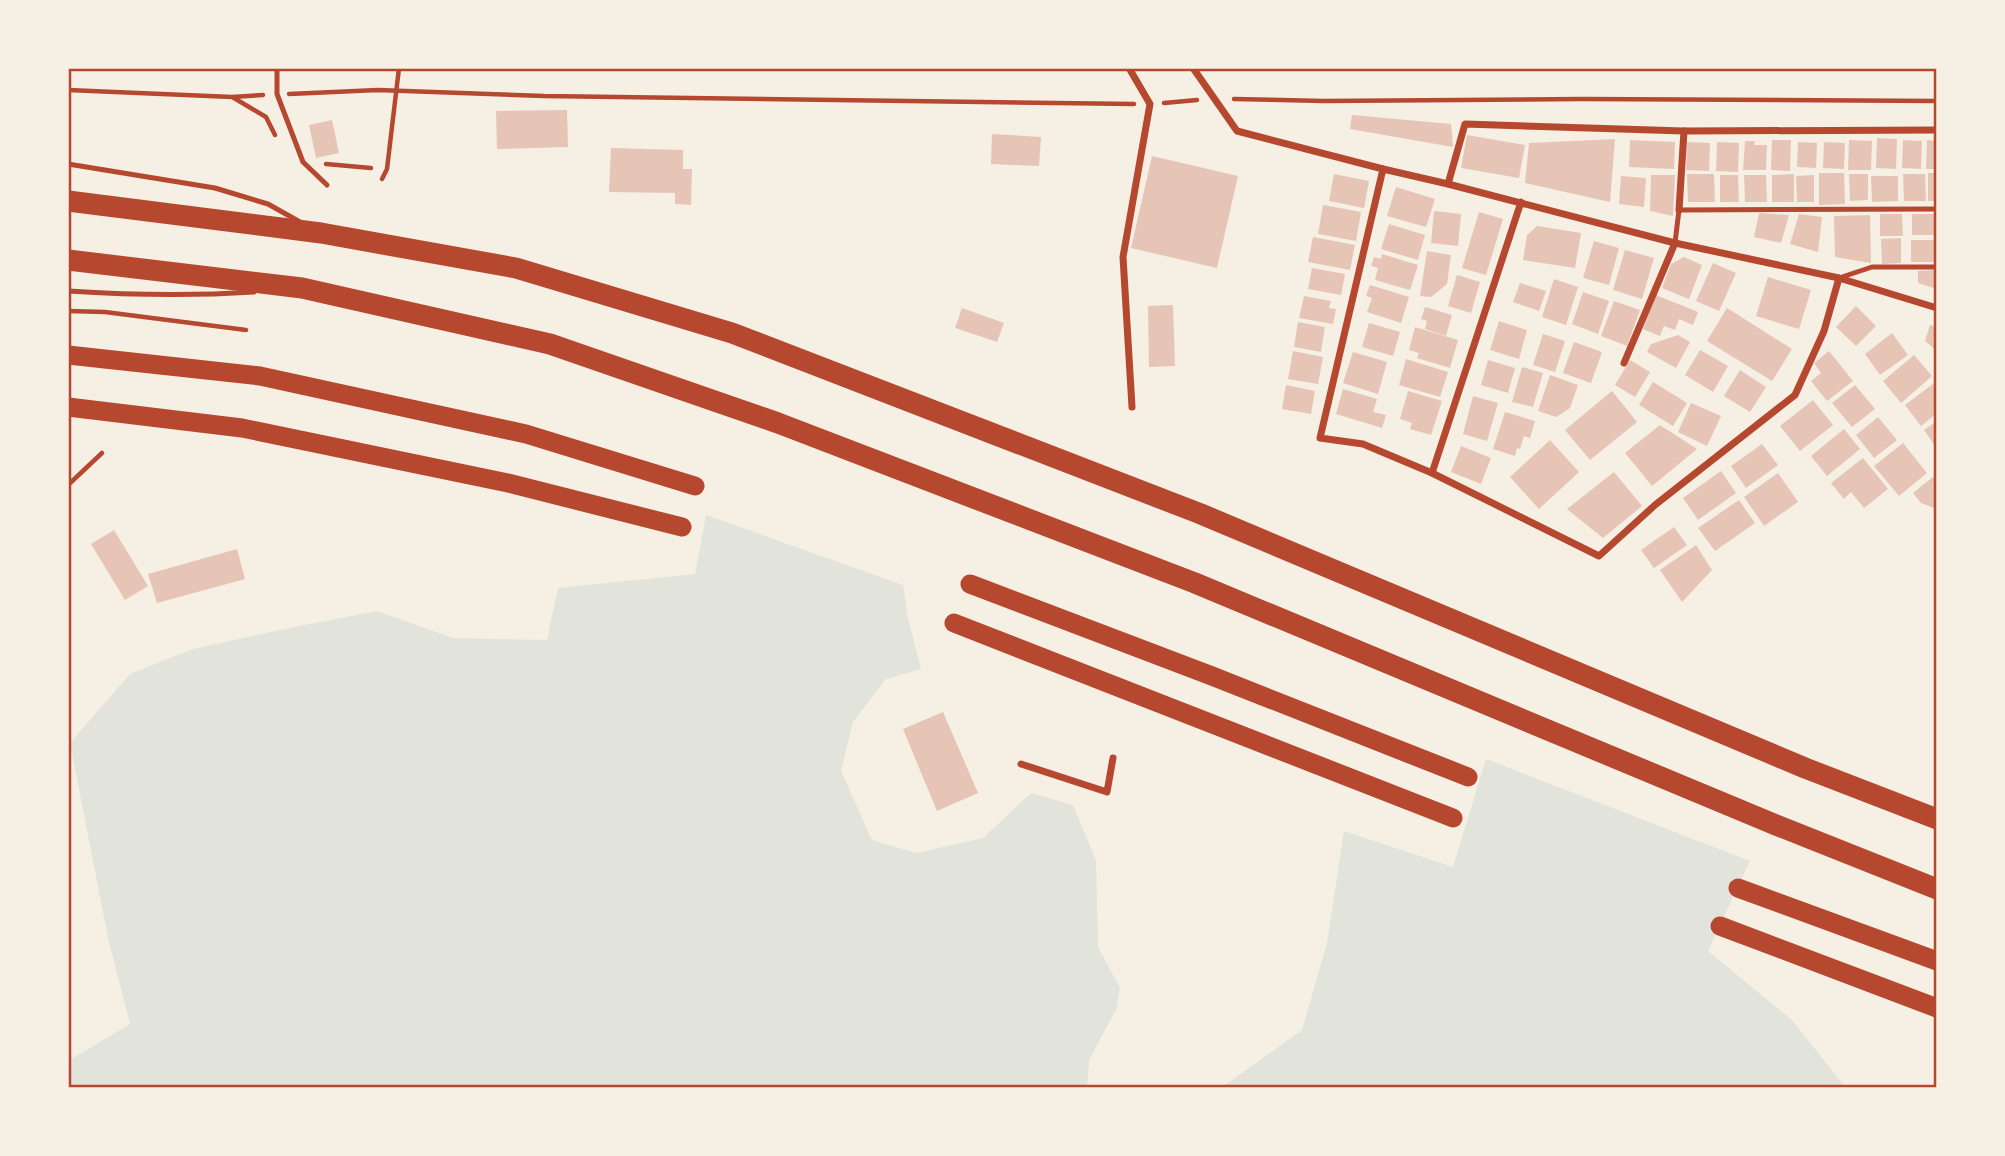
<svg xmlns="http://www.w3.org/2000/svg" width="2005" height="1156" font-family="'DM Sans',sans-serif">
<rect width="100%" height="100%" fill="#f6efe4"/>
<g fill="#e2e4dc">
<path d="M706,515L903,585L908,618L921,669L886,679L853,722L841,771L872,840L916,853L983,838L1031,793L1073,805L1096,860L1098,947L1120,988L1116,1010L1089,1060L1087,1088H68V1061L130,1024L108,938L70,743L130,674L193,649L289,628L377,611L453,638L547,640L558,588L695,574Z"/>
<path d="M1486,759L1750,861L1708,951L1792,1020L1846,1088H1221L1302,1030L1327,943L1344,831L1453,867Z"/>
</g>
<g fill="#e6c5b7">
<path d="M567,110L568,147L497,149L496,111Z"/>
<path d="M1352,115L1451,124L1453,147L1350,129Z"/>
<path d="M332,120L339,153L316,158L309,125Z"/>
<path d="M992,134L1041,137L1039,166L991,164Z"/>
<path d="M1467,135L1525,145L1519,178L1461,168Z"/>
<path d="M1877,138L1897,139L1896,169L1876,168Z"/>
<path d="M1615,139L1610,202L1525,183L1529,143Z"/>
<path d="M1630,140L1675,142L1674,169L1629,167Z"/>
<path d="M1772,140H1791L1790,171L1771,170Z"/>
<path d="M1849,140L1872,141L1871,170H1848Z"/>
<path d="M1903,140L1922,141L1921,169L1902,168Z"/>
<path d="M1927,140L1937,141V169H1926Z"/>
<path d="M1745,141H1755L1754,145H1767L1766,170H1743Z"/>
<path d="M1687,142L1710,143L1709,171L1686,170Z"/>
<path d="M1717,142L1739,143L1738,172L1716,171Z"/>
<path d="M1798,142L1817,143L1816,168L1797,167Z"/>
<path d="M1824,142L1845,143L1844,169L1823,168Z"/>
<path d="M611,148L683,150V169H692L691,205L675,204V193L609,192Z"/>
<path d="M1152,156L1238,176L1217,268L1131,248Z"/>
<path d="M1819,173H1844L1845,204L1819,205Z"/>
<rect x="1928" y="173" width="9" height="28"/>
<path d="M1334,174L1369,181L1364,208L1329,201Z"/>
<path d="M1687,174H1714L1715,202H1688Z"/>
<path d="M1794,174V202H1772V175Z"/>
<path d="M1849,174H1868V200L1850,201Z"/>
<path d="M1903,174H1925L1926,201H1904Z"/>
<path d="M1651,175H1675L1673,216L1650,211Z"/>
<path d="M1720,175H1738L1739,202H1720Z"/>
<path d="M1744,175H1766L1767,202H1745Z"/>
<path d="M1814,175V202H1797L1796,176Z"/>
<path d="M1621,176L1646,178L1644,207L1619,204Z"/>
<path d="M1871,176H1898V201L1872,202Z"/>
<path d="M1396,187L1435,199L1426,227L1387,216Z"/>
<path d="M1323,205L1361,212L1356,241L1318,234Z"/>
<path d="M1434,211L1461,214L1458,246L1431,243Z"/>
<path d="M1479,212L1503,219L1486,275L1462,268Z"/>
<path d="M1759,213L1789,215L1781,243L1754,237Z"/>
<path d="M1799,214L1822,217L1818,252L1790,244Z"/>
<path d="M1880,214H1902L1903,236H1880Z"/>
<rect x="1912" y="214" width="25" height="21"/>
<path d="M1870,215L1871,263L1835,257L1834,216Z"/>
<path d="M1389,224L1425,235L1418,260L1381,249Z"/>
<path d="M1537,226L1581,233L1575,268L1523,260L1527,235Z"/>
<path d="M1313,237L1355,245L1350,270L1308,262Z"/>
<path d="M1901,238V263L1882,264L1881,239Z"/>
<rect x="1911" y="240" width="26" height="22"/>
<path d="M1594,241L1619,248L1609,285L1583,278Z"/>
<path d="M1625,250L1654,258L1642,299L1613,290Z"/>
<path d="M1427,251L1451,255L1447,284L1431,297L1420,296Z"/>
<path d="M1382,254L1418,265L1410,290L1375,280L1378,268L1371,266L1374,257L1381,259Z"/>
<path d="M1684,257L1702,265L1689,299L1662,288L1671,264Z"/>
<path d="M1713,263L1736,273L1719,311L1696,301Z"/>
<path d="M1312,268L1345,274L1341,295L1308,289Z"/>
<path d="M1937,270V289L1918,283V271Z"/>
<path d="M1457,275L1480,282L1471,313L1448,306Z"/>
<path d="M1768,277L1811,290L1799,329L1756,316Z"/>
<path d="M1554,279L1578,287L1566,325L1542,317Z"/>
<path d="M1520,283L1546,291L1539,311L1513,302Z"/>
<path d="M1370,285L1409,297L1401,323L1367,312L1372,298L1366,296Z"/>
<path d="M1583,292L1609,301L1598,334L1572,324Z"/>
<path d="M1656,295L1698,312L1693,325L1679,319L1675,330L1664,326L1660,336L1643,329Z"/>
<path d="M1304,296L1331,301L1329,308L1336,309L1333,324L1299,318Z"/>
<path d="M1614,301L1640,310L1627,346L1601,336Z"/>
<path d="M1173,305L1175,366L1149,367L1148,306Z"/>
<path d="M1856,306L1876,326L1856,346L1836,327Z"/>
<path d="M1425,307L1452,315L1446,336L1425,329L1427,321L1421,319Z"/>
<path d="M962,308L1004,323L997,342L955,328Z"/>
<path d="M1727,308L1792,349L1772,381L1707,341Z"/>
<path d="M1499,321L1527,330L1519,359L1490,350Z"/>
<path d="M1298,322L1325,327L1321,352L1294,347Z"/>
<path d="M1369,323L1400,332L1393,356L1362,347Z"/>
<path d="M1930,325L1937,327V351L1925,341Z"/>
<path d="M1415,327L1458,340L1450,368L1417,358L1419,353L1409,350Z"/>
<path d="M1892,333L1908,355L1880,375L1865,354Z"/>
<path d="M1543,334L1565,341L1555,372L1533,365Z"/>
<path d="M1678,335L1690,342L1676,368L1647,352L1651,344Z"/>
<path d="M1574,342L1602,352L1591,383L1563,373Z"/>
<path d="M1700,350L1728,366L1713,392L1685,375Z"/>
<path d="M1293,351L1323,357L1318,384L1288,379Z"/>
<path d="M1829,351L1853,381L1827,401L1811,381L1821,373L1814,363Z"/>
<path d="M1353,352L1387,362L1378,394L1343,383Z"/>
<path d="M1914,355L1932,376L1901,403L1883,381Z"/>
<path d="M1406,359L1448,372L1440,397L1399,385Z"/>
<path d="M1488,360L1515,368L1508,393L1481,385Z"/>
<path d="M1630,360L1650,372L1635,397L1615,385Z"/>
<path d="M1522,367L1543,373L1533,407L1512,402Z"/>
<path d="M1740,370L1766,387L1750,412L1724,396Z"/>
<path d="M1550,375L1578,385L1570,408L1556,417L1538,411Z"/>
<path d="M1937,381V413L1921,426L1905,405Z"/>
<path d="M1653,382L1687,403L1673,426L1639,405Z"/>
<path d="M1286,385L1315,391L1311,414L1282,409Z"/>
<path d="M1855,385L1875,409L1852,427L1832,403Z"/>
<path d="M1343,389L1377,399L1373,412L1386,415L1382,428L1336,414Z"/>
<path d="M1408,391L1442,401L1431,435L1410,429L1412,423L1400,419Z"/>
<path d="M1612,391L1637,422L1590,460L1565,430Z"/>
<path d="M1473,396L1498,403L1487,441L1463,434Z"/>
<path d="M1813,400L1833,425L1800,451L1780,426Z"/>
<path d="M1691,403L1721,416L1707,446L1678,432Z"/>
<path d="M1505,412L1535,421L1530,438L1524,436L1520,449L1517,448L1515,456L1493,449Z"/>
<path d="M1878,417L1897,440L1874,458L1856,435Z"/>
<path d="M1937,421V449L1924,430Z"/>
<path d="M1660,425L1697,449L1652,486L1625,453Z"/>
<path d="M1844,429L1860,449L1827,476L1811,456Z"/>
<path d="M1550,440L1579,472L1539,509L1510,477Z"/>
<path d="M1903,443L1927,473L1899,496L1874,466Z"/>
<path d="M1762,444L1778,465L1746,488L1731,466Z"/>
<path d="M1461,446L1491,458L1481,484L1451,472Z"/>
<path d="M1863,458L1888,489L1864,508L1851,492L1844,499L1831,483Z"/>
<path d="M1721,471L1736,493L1698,520L1683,498Z"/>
<path d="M1614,472L1642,506L1603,538L1567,509Z"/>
<path d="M1778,473L1798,502L1764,526L1744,497Z"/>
<path d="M1933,477L1937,482V509L1921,503L1913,493Z"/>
<path d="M1739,500L1755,523L1715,551L1698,528Z"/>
<path d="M1674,527L1687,545L1654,568L1641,550Z"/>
<path d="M114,530L148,586L125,600L91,544Z"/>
<path d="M1696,545L1712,570L1682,602L1660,570Z"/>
<path d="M237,549L245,579L157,603L148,574Z"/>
<path d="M943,712L978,793L937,811L903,729Z"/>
</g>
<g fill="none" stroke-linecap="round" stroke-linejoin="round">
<g stroke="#b5482f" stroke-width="4.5">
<path d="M68,90L232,97L263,95"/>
<path d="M289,94L378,90L544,96L1134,104"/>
<path d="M234,98L266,117L275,135"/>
<path d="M1234,99L1324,101L1582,99L1937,101"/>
<path d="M1164,103L1197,100"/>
<path d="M326,164L371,168"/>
<path d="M382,179L387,169L399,68"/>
<path d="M68,311L105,312L246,330"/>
<path d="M68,485L102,453"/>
</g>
<g stroke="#b5482f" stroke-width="5">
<path d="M277,68V94L303,162L327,185"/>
<path d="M68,164L215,188L268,204L300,222"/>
<path d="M1675,243L1679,210L1937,209"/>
<path d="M1839,278L1872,267H1937"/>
<path d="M68,291C130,295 192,296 254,292"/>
</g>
<g stroke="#b5482f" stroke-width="7">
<path d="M1129,68L1150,104L1123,257L1132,407"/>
<path d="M1193,68L1237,131L1383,169L1448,184L1675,243L1839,278L1937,308"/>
<path d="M1383,169L1320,438L1363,444L1432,473L1599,556L1655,505L1795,395L1824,331L1839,278"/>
<path d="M1448,184L1465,124L1684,131L1937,130"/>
<path d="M1679,210L1684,131"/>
<path d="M1624,363L1675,243"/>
<path d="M1432,473L1521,202"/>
<path d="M1021,764L1107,792L1113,758"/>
</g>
<g stroke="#b5482f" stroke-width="19">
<path d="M68,355L260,376L526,434L695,486"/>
<path d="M68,407L242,428L508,483L682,527"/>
<path d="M970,584L1212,676L1468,777"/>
<path d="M954,623L1453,818"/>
<path d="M1738,888L1937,961"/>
<path d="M1720,926L1937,1008"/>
</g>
<g stroke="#b5482f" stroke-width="21">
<path d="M68,201L321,233L516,268L732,333L1201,514L1805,768L1937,819"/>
<path d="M68,260L302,288L550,344L778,423L1195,583L1776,825L1937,889"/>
</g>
</g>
<rect width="2005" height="1156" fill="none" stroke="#f6efe4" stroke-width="140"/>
<rect x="70" y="70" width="1865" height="1016" fill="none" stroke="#b5482f" stroke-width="2.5"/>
</svg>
